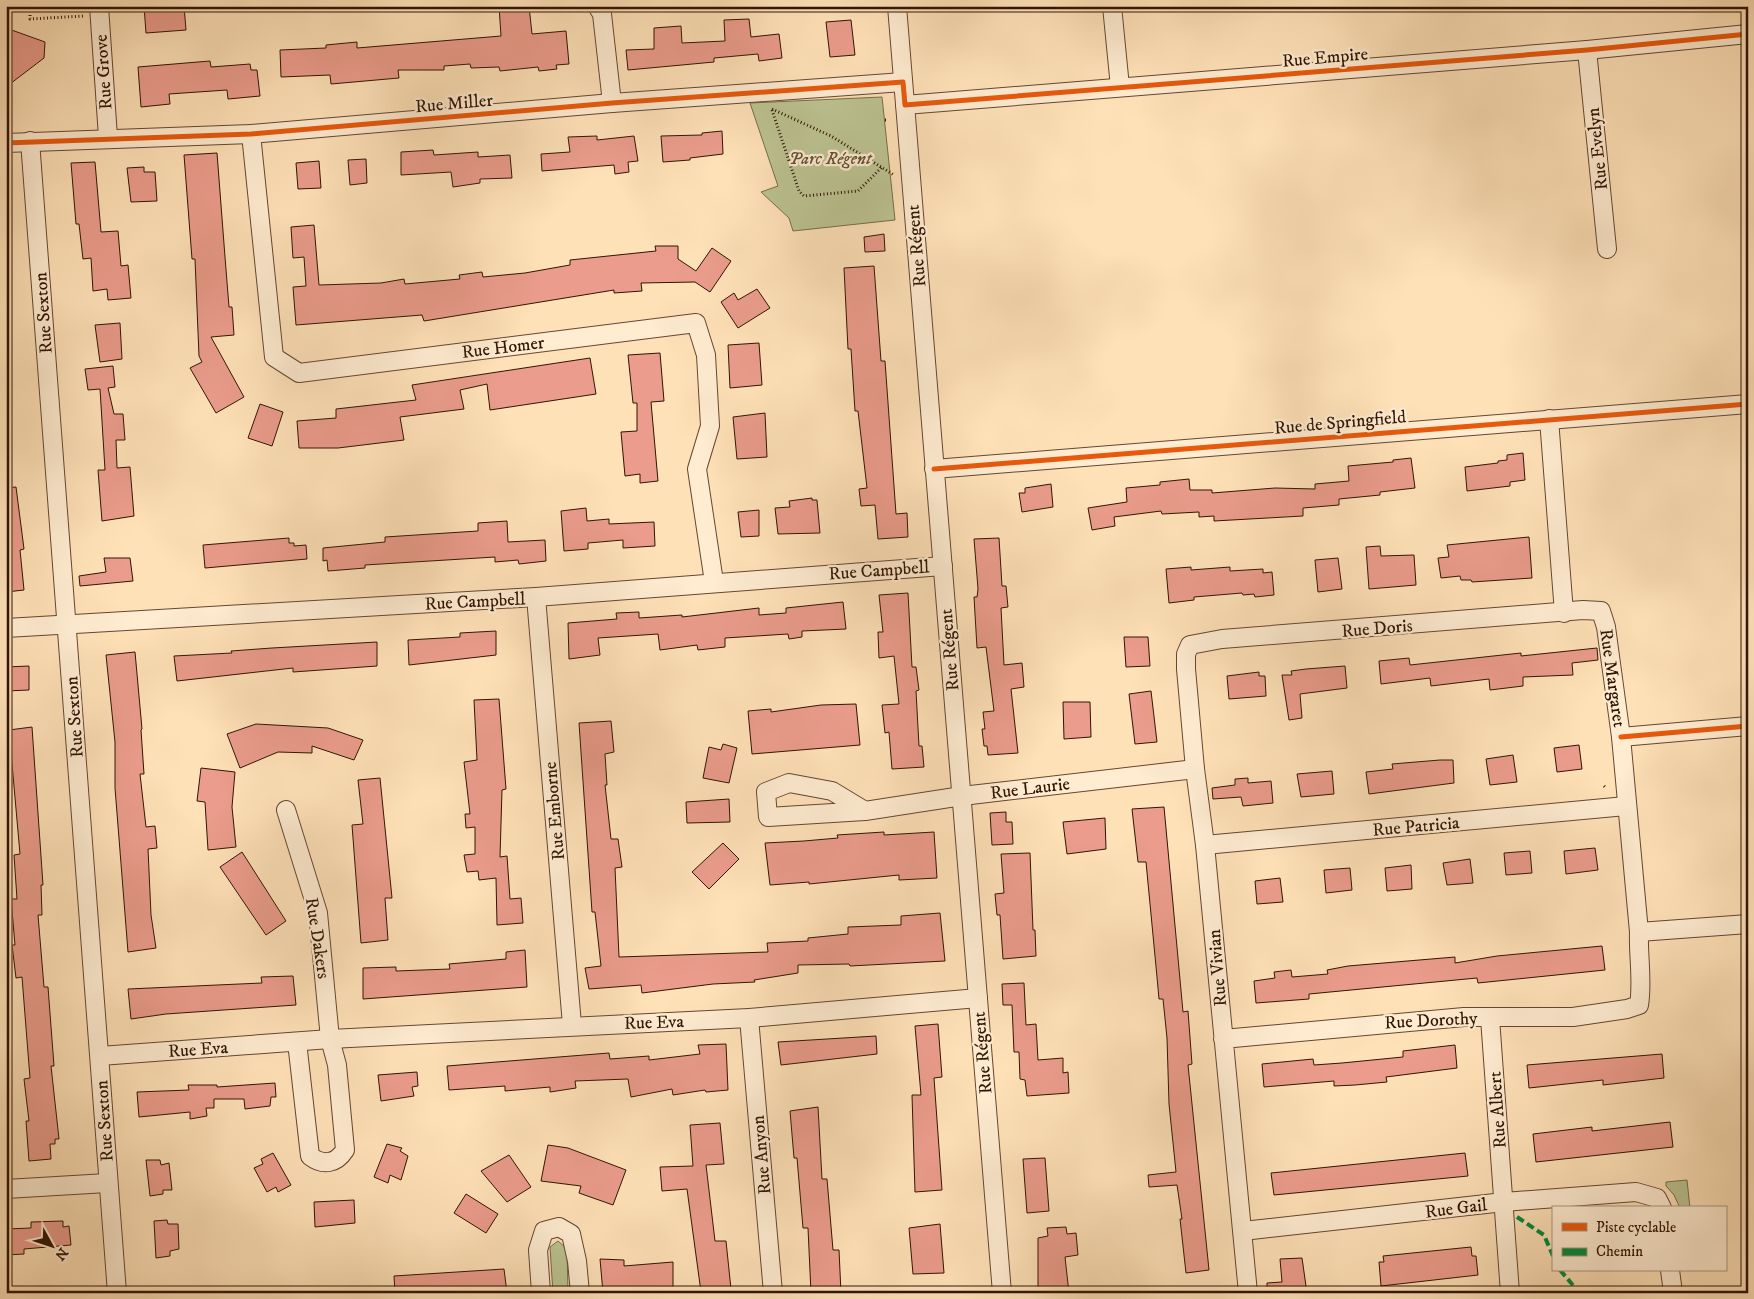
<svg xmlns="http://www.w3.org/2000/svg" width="1754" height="1299" font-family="'IM FELL DW Pica',serif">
<rect width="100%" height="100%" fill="#ffe1b8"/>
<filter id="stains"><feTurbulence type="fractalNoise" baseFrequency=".004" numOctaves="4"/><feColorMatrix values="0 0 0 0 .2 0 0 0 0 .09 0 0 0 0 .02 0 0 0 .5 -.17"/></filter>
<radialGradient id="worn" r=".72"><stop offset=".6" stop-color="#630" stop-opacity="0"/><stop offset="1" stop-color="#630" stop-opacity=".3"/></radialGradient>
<g fill="#bcc392" stroke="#766c4a">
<path d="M882,97L895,220L793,231L789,218L761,192L778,186L750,103Z"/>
<path d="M1687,1180L1690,1208H1680L1674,1195L1666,1186V1182Z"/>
<path d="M558,1241L567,1249L568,1293H553L550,1247Z"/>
</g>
<g fill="#eb9c8c" stroke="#301403">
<path d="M144,6H184L186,30L146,33Z"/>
<path d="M499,6H529L532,34L566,31L569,64L556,65L557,69L539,71L538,67L500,71L499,67L471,68L470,64L444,66V70H398L399,78L331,84L330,75L281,77L280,50L326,48V45L357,42V48L501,36Z"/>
<path d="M749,19L751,37L779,34L782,58L759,61L758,54L714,58V62L628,70L626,50L654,49V28L681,26L682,43L725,41L724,20Z"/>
<path d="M851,20L855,55L830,57L826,22Z"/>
<path d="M6,28L45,42L44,58L6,87Z"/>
<path d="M210,61L211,67L250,64L251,70H257L260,96L228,99L227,90L169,94L170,104L141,107L138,67Z"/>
<path d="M722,131L723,154L690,158V160L663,162L661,136L702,135V133Z"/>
<path d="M597,136V140L634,136L638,161L628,162L629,172L615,174L614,165L542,171L541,154L570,152L568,137Z"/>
<path d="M433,150L434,155L478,152V157L510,155L512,178L480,179V183L453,187L451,172L401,175V152Z"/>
<path d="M217,153L225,257L229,307H232L234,335L211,337L244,397L216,413L190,368L202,362L199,356L195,259H192L184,155Z"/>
<path d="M366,159L367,183L350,185L348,160Z"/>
<path d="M319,161L321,188L298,189L296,163Z"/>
<path d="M95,162L101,232L118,231L121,266L128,265L131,298L108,300L107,289L93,291L91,258L83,259L79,224H76L71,163Z"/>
<path d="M144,167V172H155L157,201L131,202L127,168Z"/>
<path d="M314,225L319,285L381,283L404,279L405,284L460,279L459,275L482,272L483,277L525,273L570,265V260L656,251L655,246H678V259L696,271L712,248L731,261L710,292L695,282L641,283L642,291L614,293V290L424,321L422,315L296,325L293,287L306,286L304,257L293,258L291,227Z"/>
<path d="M884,234L885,251L865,252L864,237Z"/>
<path d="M874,266L881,361H885L896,514L907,513L908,537L878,539L875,505L861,506L859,489L867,488L858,411H855L851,349H848L844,268Z"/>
<path d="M757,289L770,308L738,328L721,302L734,293L738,300Z"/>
<path d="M120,323L122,359L100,362L95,325Z"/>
<path d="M759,343L762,385L730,388L728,345Z"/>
<path d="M660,353L664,401L651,402L658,481L640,483V474L625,476L621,432L637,431V403H633L628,355Z"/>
<path d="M590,358L596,394L490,410L487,384L460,390L464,409L400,417L404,440L338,448H299L297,421L336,418V409L416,400L412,385Z"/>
<path d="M113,366L115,387L108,388L114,414H123L125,440H116L117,468L130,467L134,516L102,521L98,470H105L100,389L88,390L85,369Z"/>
<path d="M260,404L283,412L272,446L248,438Z"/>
<path d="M765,413L767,457L737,459L733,417Z"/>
<path d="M1523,453L1525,480L1510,482V486L1467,491L1465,467L1498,463V461L1507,460V455Z"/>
<path d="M1411,458L1415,488L1380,492V495L1339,499V505L1303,508V516L1214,521V516L1199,517V512L1162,514L1161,511L1114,517L1115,526L1092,530L1088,508L1127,502L1126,488L1160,485V482L1189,479L1190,490H1212V493L1275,488L1315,489V484L1349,481L1348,466L1393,462V460Z"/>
<path d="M1051,484L1053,507L1022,512L1019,493H1025V488Z"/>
<path d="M16,487L24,549L20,550L24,590L6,592V488Z"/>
<path d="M812,498V500H817L820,533L778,534L775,508L790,507L789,501Z"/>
<path d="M586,508L587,521L609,519V524L654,522L655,546L623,548V540L588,543V549L564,551L561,511Z"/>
<path d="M759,510V536L741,537L738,512Z"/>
<path d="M507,521L508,542L545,540L546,561L519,564L518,560L495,562V557L365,565V568L328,571L327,560L323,561V548L385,542V537L478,531V523Z"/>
<path d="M1529,537L1532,578L1472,582L1471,580H1461L1460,576L1441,578L1438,558L1449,557L1447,545Z"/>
<path d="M289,538V543H294V546L306,545L307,559L205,568L203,545Z"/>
<path d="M999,538L1002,586H1006L1008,607L1001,608L1004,665L1022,663L1024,687L1011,689L1018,753L988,755L987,746H984L982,729H985L983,712L994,711L986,647L977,648L974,597H977L978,589L974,539Z"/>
<path d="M1380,546L1381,556L1414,555L1416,585L1369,589L1366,547Z"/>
<path d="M104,558H130L133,581L80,586L79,576L106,572Z"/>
<path d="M1338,558L1342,589L1318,592L1315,560Z"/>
<path d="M1191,567V570L1230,567V571L1263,569V573L1272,572L1274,595L1255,597L1254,594L1243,595L1242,593L1194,597V600L1169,603L1166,569Z"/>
<path d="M908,593L912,667H916L919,690L916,691L919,746H922L924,767L892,769L889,732L885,733L882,705L899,704L894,656L879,658L878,632H883L879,595Z"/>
<path d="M843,602L846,629L802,631V637L789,639L788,634L725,638V647L698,650L697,645L660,650L658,634L598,638L600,655L569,659L568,623L617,619L616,613L639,612V618L682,615V617L759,608V615L786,613V608Z"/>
<path d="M496,631V655L409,665L408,640L460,637V633Z"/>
<path d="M1124,637H1148L1150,666L1126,667Z"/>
<path d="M377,642V666L293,672V668L177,681L174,656L232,653L231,651L272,648Z"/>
<path d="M1597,648L1598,660L1572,663L1573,675L1523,677V686L1490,690L1489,679L1431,686L1430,678L1381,684L1379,661L1409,658L1410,665L1521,653V656Z"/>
<path d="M135,652L142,729L141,730L144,774H140L146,827L155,826L157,848L148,849L151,915L156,948L128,952L115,788V742L106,655Z"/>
<path d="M29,666V690L6,691V667Z"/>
<path d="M1345,666L1347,688L1300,694L1302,718L1289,720L1282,675H1292L1291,671L1306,669Z"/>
<path d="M1259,672V676H1265L1266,696L1229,699L1227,676Z"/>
<path d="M1151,691L1157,742L1135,744L1129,694Z"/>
<path d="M499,699L506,789L502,790L500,857L507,856L510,899L521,898L523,923L497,925L496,878L479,880L478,871L467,872L464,855L475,854V827L466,828L465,814H470L464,762L477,760L474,700Z"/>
<path d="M1063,702H1090L1091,737L1064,739Z"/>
<path d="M856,704L860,745L752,754L748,711L771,709V712L821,705Z"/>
<path d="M611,721L614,752L605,754L607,785H605L611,839H618L622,867L615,868L619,957L768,952L767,943L808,941V938L848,934V927L901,925V916L940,913L945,961L850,966L849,964L798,965V973L754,980L755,982L713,984L642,993L641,985L589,989L585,968L601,966L595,912H592L579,723Z"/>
<path d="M256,724L328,728L363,740L354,760L312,746V753L278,752L240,768L227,734Z"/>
<path d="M32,727L43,885H41L42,915H38L44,987H48L54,1066H51L59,1139H55V1144H50L51,1159L29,1161L26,1121H29L24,1079L30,1078L22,977L16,978L12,945H15L11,899H17L14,855L20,854L9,730Z"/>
<path d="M723,744L737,748L729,783L703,778L709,747L721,750Z"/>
<path d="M1579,745L1582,769L1557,772L1554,748Z"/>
<path d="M1513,755L1517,782L1490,785L1486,759Z"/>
<path d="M1440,760H1453L1454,783L1369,794L1366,772L1393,769L1392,764Z"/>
<path d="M201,768L235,772L232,807L236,847L208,850L205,802L197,801Z"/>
<path d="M1332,771L1334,794L1301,797L1297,774Z"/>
<path d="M380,778L392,898H385L388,940L361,943L352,825L363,824L358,780Z"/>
<path d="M1248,778V783L1271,781L1273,803L1243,806L1241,797L1213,799L1212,788L1235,785V779Z"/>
<path d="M729,799L730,822L687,823L686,802Z"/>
<path d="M1164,807L1183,1012L1188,1011L1192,1064L1188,1065L1209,1270L1186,1273L1180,1219H1182L1177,1185L1149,1187L1148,1175L1176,1172L1169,1104L1167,1038L1163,999H1159L1157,977L1146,862H1138L1132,809Z"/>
<path d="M1006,812V822H1012L1013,844L992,845L990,813Z"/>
<path d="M1105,818L1106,849L1067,854L1063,822Z"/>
<path d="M884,832V835L934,832L937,878L899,880V875L809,884V882L770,885L765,843L804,841L838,838L837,835Z"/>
<path d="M723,843L739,859L709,889L692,872Z"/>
<path d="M1595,848L1598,870L1566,874L1564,851Z"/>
<path d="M1530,851L1532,873L1506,875L1504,853Z"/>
<path d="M242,852L286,921L266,935L220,867Z"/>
<path d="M1030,853L1033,930H1035L1036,956L1003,959L1000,915H997L995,894L1004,893L1001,854Z"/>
<path d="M1470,859L1473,883L1447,885L1443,863Z"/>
<path d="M1411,865L1412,889L1387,891L1385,868Z"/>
<path d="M1350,868L1352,890L1326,893L1324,870Z"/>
<path d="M1280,878L1283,902L1257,904L1255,881Z"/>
<path d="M1602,946L1605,970L1478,983L1477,978L1309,994V999L1256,1003L1254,981L1275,978L1274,972L1291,970L1292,977L1328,974L1327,970L1348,966L1455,957V963L1497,956Z"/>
<path d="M525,950L527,987L363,999V968L396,967V971L450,969L449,964L506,959V952Z"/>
<path d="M293,976L296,1005L166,1014L131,1019L128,989L262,983L261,977Z"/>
<path d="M1024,983L1026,1025L1036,1024L1038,1060L1063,1058V1073L1068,1072L1069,1093L1027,1096L1025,1080L1020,1079L1019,1052H1014L1012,1005H1003L1002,984Z"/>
<path d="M938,1024L942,1077L934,1078L942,1190L915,1192L912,1095H921L915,1026Z"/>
<path d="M876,1036L877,1054L781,1065L778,1042Z"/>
<path d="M726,1044L728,1090L706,1092L705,1090L673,1095L672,1089L631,1097L628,1079L575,1081L576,1088L550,1092V1087L505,1091V1086L449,1090L447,1066L609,1053L610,1059L649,1056V1060L700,1054L698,1045Z"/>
<path d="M1455,1045L1457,1068L1386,1077L1387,1082L1355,1085L1334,1086V1081L1264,1087L1262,1064L1313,1059L1314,1065L1342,1063L1403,1057V1051Z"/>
<path d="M1662,1054L1664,1078L1603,1085V1080L1529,1088L1527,1065Z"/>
<path d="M417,1072L418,1086L412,1087L414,1096L381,1101L378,1075Z"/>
<path d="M275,1083L276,1097H271L270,1106L245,1109L244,1099H214V1108H206L207,1116L190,1119V1112L139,1117L137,1092L189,1090L188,1085H217V1087Z"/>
<path d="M818,1107L822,1179H827L833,1250H839L841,1293H811L808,1228H803L797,1158H794L790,1111Z"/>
<path d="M1670,1122L1673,1147L1536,1162L1533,1134L1592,1127V1131Z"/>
<path d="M720,1123L724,1164L706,1165L715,1241H726L731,1289L701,1292L687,1189L662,1191L660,1167L693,1166L690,1125Z"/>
<path d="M387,1144L402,1148L400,1151L408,1156L401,1180L390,1175L388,1183L374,1177Z"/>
<path d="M548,1145L568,1148L626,1170L613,1205L579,1193L581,1186L541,1181Z"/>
<path d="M273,1153L291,1185L278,1192L276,1187L267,1192L254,1168L263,1164L261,1159Z"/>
<path d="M1465,1153L1468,1176L1274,1195L1271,1173Z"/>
<path d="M509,1155L531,1187L507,1202L481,1171Z"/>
<path d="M1045,1158L1049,1211L1027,1213L1023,1159Z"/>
<path d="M146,1160H160L161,1165L169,1163L172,1190H163V1194L150,1196Z"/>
<path d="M466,1194L498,1214L486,1233L454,1213Z"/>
<path d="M354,1200L355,1223L315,1227L314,1202Z"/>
<path d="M167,1220L168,1224H178L179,1249L170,1251V1256L156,1258L154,1221Z"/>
<path d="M63,1221V1227L69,1226L71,1245L24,1249V1254L6,1255V1229L31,1228V1222Z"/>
<path d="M940,1224L944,1273L913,1274L909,1228Z"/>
<path d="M1066,1227L1067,1234L1076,1233L1078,1255L1065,1257L1069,1293H1038V1238L1048,1236L1047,1228Z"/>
<path d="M1471,1247L1472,1256H1476L1478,1275L1381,1286L1379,1262H1384L1383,1256Z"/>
<path d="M1302,1258L1307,1293H1267V1283L1282,1282L1280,1259Z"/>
<path d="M600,1259L624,1260V1266L673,1262V1289L647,1293H603Z"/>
<path d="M504,1269L507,1293H395L394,1276Z"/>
</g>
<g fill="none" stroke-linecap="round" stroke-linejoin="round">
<defs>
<g id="street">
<path d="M99,6L108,137"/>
<path d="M597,6L602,14L612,103"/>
<path d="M897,6L1002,1293"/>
<path d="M1112,6L1120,87"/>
<path d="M1587,50L1607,249"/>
<path d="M905,105L1587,50L1748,34"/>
<path d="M251,134L274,357L299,373L696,323L706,355L710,426L697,469L714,582"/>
<path d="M30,141L117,1293"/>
<path d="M6,143L251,134L612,103L903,82"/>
<path d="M1549,419L1564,613"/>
<path d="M934,469L1748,404"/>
<path d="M536,597L572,1025"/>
<path d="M6,628L536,597L943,566"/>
<path d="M1621,737L1748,726"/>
<path d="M286,810L318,913L330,1039L337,1065L345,1150C336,1164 323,1166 310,1156L297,1042"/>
<path d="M865,811L832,791L789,783L766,792L768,817L865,811L962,796L1195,769"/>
<path d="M1205,845L1626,806"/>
<path d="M1639,932L1748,924"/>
<path d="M749,1018L773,1293"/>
<path d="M1490,1018L1510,1293"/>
<path d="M1223,1039L1464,1017H1573L1627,1009L1639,1005C1643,981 1638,956 1639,932L1621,737L1606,627L1601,611L1583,610L1222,639L1190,645L1186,654V669L1195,769L1205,845L1248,1293"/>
<path d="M100,1056L330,1039L749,1018L978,998"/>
<path d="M6,1189L107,1183"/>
<path d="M1243,1231L1504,1202L1636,1192L1657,1198L1662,1208"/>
<path d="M1670,1270L1673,1293"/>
<path d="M541,1293L538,1250L544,1231L559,1227L571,1234L577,1261L580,1293"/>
</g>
</defs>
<use href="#street" stroke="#644730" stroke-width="20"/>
<g stroke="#301403" stroke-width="3" stroke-dasharray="1 2.5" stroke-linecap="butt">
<path d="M30,15V19L83,16"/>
<path d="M772,109L831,136L894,175"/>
<path d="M772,110L799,191L804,196L858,191L882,167"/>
<path d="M885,120H887"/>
<path d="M1604,786L1605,787"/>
</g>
<use href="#street" stroke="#ffecd1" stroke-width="18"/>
<g stroke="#00873e" stroke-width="4" stroke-dasharray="8 4" stroke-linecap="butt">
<path d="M1517,1217L1544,1235L1553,1256"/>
<path d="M1560,1270L1578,1291"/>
</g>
<defs>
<g id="cycleway">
<path d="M6,143L251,134L612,103L903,82L905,105L1587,50L1748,34"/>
<path d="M934,469L1748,404"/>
<path d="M1621,737L1748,726"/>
</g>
</defs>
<use href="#cycleway" stroke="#ffecd1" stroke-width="8"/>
<use href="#cycleway" stroke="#e8590c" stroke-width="5"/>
</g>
<g text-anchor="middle" stroke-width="4.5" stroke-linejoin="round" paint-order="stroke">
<g font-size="18" fill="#301403" stroke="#ffecd1">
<text transform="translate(1325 57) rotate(-5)" y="6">Rue Empire</text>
<text transform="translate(103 72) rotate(-94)" y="6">Rue Grove</text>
<text transform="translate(454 103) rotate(-5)" y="6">Rue Miller</text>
<text transform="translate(1597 149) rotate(-96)" y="6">Rue Evelyn</text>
<text transform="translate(916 246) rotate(-95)" y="6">Rue Régent</text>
<text transform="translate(43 313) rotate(-94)" y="6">Rue Sexton</text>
<text transform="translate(503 347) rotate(-7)" y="6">Rue Homer</text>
<text transform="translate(1340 422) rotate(-5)" y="6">Rue de Springfield</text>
<text transform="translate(879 570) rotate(-4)" y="6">Rue Campbell</text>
<text transform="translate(475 601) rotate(-3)" y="6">Rue Campbell</text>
<text transform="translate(1377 628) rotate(-5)" y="6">Rue Doris</text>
<text transform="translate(949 650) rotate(-95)" y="6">Rue Régent</text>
<text transform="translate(1613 678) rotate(82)" y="6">Rue Margaret</text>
<text transform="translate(74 717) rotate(-94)" y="6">Rue Sexton</text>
<text transform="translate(1030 788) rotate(-7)" y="6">Rue Laurie</text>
<text transform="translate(554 811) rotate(-95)" y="6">Rue Emborne</text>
<text transform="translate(1416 826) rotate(-5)" y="6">Rue Patricia</text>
<text transform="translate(318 938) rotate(81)" y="6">Rue Dakers</text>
<text transform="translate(1217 968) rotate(-95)" y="6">Rue Vivian</text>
<text transform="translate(1431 1020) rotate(-3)" y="6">Rue Dorothy</text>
<text transform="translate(654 1022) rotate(-2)" y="6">Rue Eva</text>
<text transform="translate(198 1049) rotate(-4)" y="6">Rue Eva</text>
<text transform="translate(982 1053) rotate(-95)" y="6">Rue Régent</text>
<text transform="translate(1497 1110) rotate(-94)" y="6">Rue Albert</text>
<text transform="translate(104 1121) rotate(-94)" y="6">Rue Sexton</text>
<text transform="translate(761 1155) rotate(-95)" y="6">Rue Anyon</text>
<text transform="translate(1456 1208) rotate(-7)" y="6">Rue Gail</text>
</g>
<g font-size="18" font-style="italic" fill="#615135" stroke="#ffecd1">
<text x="830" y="164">Parc Régent</text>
</g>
</g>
<rect width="1754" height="1299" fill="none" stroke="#ffe1b8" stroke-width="25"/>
<rect x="8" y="8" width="1739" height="1284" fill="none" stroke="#301403" stroke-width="2.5"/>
<rect x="12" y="12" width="1729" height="1274" fill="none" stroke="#301403"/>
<rect x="1552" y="1206" width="175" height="65" fill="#ffecd1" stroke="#ac967f"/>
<rect x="1562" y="1223" width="25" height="8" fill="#e8590c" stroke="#ac967f"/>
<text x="1596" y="1232" font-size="15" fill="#301403">Piste cyclable</text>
<rect x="1562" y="1248" width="25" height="8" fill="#00873e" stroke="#ac967f"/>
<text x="1596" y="1256" font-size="15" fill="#301403">Chemin</text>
<g transform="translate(52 1246) rotate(130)" stroke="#ffecd1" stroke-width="4" paint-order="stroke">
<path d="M0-4L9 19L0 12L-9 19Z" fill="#301403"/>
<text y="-8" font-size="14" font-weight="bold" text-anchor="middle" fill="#301403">N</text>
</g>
<rect width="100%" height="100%" filter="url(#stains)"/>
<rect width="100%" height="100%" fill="url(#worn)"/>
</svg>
